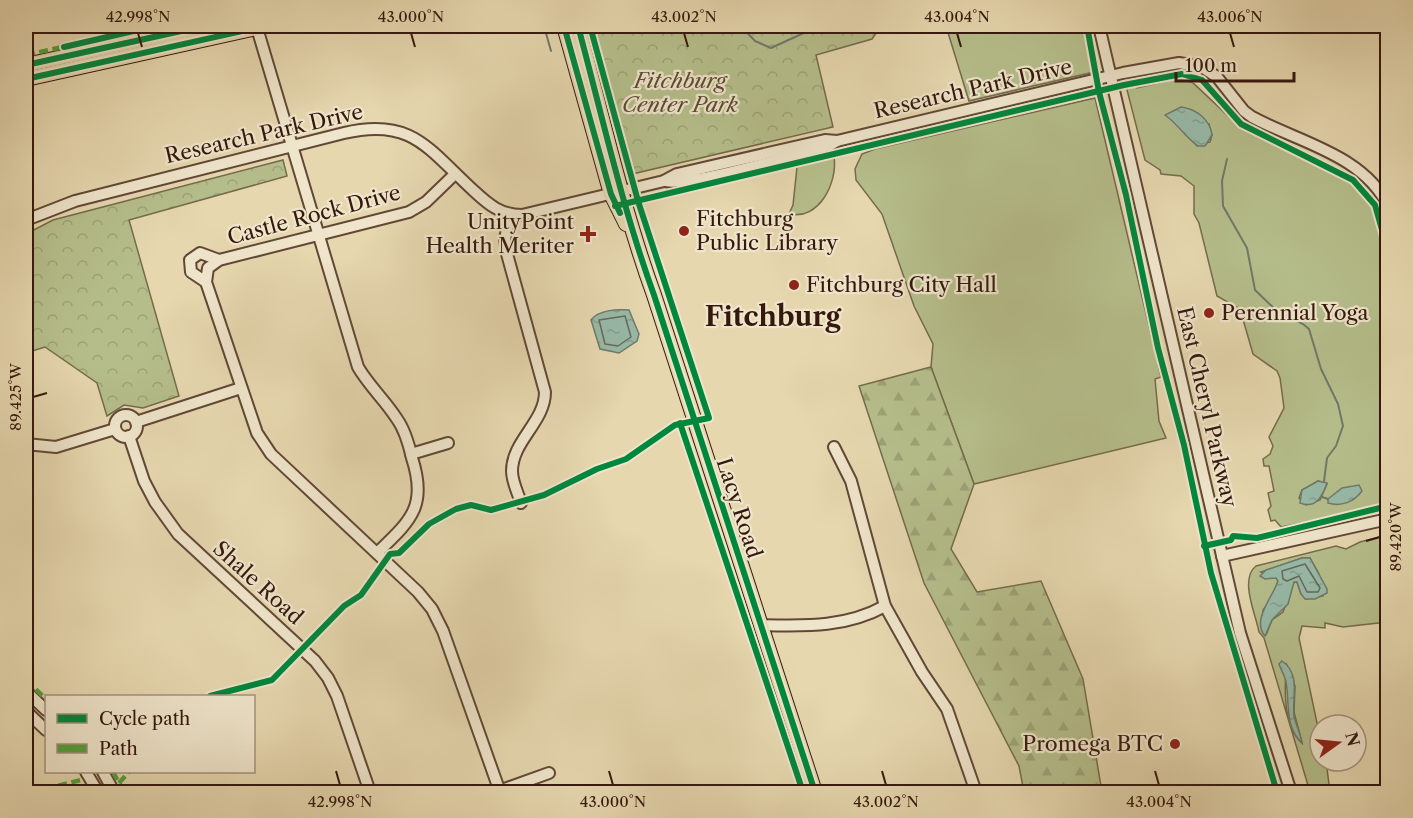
<svg xmlns="http://www.w3.org/2000/svg" width="1413" height="818" font-family="'Libre Caslon Text',serif">
<defs>
<pattern id="forest-firs" width="22" height="20" patternUnits="userSpaceOnUse" patternTransform="scale(1.5)"><rect width="22" height="20" fill="#b5be8b"/><path d="M5 1l3.5 6h-7zM16 11l3.5 6h-7z" fill="#9ca377"/></pattern>
<pattern id="park-crowns" width="20" height="18" patternUnits="userSpaceOnUse" patternTransform="scale(1.5)"><rect width="20" height="18" fill="#b5be8b"/><path d="M2 6a3 3 0 1 1 6 0M12 15a3 3 0 1 1 6 0" fill="none" stroke="#9ca377"/></pattern>
<pattern id="water-ripples" width="26" height="14" patternUnits="userSpaceOnUse" patternTransform="scale(1.5)"><rect width="26" height="14" fill="#97baa8"/><path d="M2 4q2-2 4 0t4 0M15 11q2-2 4 0t4 0" fill="none" stroke="#839f8f"/></pattern>
</defs>
<rect width="100%" height="100%" fill="#e6d7af"/>
<filter id="stains"><feTurbulence type="fractalNoise" baseFrequency=".00333" numOctaves="4"/><feColorMatrix values="0 0 0 0 .2 0 0 0 0 .09 0 0 0 0 .02 0 0 0 .5 -.17"/></filter>
<radialGradient id="worn" r=".72"><stop offset=".6" stop-color="#630" stop-opacity="0"/><stop offset="1" stop-color="#630" stop-opacity=".3"/></radialGradient>
<g fill="#b5be8b" stroke="#756b4c" stroke-width="1.5" fill-rule="evenodd">
<path d="M946,26H1091L1098,67L1094,72L969,101Z"/>
<path d="M1174,79L1192,82L1240,127L1348,179L1361,190L1373,206L1388,261L1387,502L1334,517L1281,527L1275,520L1271,521L1268,510L1271,506L1268,493L1274,491L1269,466H1264L1263,459L1270,454L1273,446L1269,437L1284,408L1280,378L1277,371L1253,354L1240,309L1217,296L1199,223L1194,214V186L1181,176L1161,174L1160,170L1145,160L1126,86L1134,85L1137,88ZM1174,120L1209,124L1212,135L1210,142L1197,146ZM1318,481L1327,484L1320,500L1306,505L1299,498L1302,490Z"/>
<path d="M1095,98L1161,377L1155,379L1159,421L1166,438L974,484L931,367L933,344L914,306L882,214L856,180L855,169L862,154L875,149Z"/>
<path d="M834,157C838,182 819,221 789,214L793,205L797,167Z"/>
<path d="M1387,535V581L1382,587L1387,592V622L1343,627L1325,623V628L1302,626L1299,638L1320,737V761H1326L1330,792H1310L1264,638L1259,632C1256,615 1239,579 1256,566L1336,546L1346,549L1360,542ZM1302,558H1310L1319,574L1323,596L1306,599L1301,594L1297,582H1294L1283,612L1272,620L1266,635L1263,610L1273,597L1278,581L1276,578L1261,572ZM1286,663L1295,686L1294,712L1302,743C1282,725 1285,687 1286,663Z"/>
</g>
<path fill="url(#forest-firs)" stroke="#756b4c" stroke-width="1.5" d="M931,367L974,484L951,549L977,592L1041,581L1083,679L1102,792H1024L1019,766L924,583L859,386Z"/>
<g fill="url(#park-crowns)" stroke="#756b4c" stroke-width="1.5">
<path d="M592,26H881L872,39L816,55L833,127L632,174Z"/>
<path d="M283,160L287,176L129,220L179,396L143,408L124,405L107,416L97,383L45,347L26,353V234L53,220Z"/>
</g>
<g fill="url(#water-ripples)" stroke="#70796a" stroke-width="1.5">
<path d="M1181,107C1196,109 1210,119 1212,135L1205,146H1198C1185,137 1178,124 1165,115Z"/>
<path d="M629,310L639,334L637,341L619,353L600,349L591,320C598,310 617,309 629,310Z"/>
<path d="M1318,481L1327,483C1322,497 1316,509 1300,503L1302,490Z"/>
<path d="M1359,485L1362,491C1354,502 1341,507 1328,503V499L1342,488Z"/>
<path d="M1302,558H1310L1327,589V593L1315,599H1305L1301,594L1297,582H1294L1288,604L1272,620L1265,636C1251,620 1273,597 1278,581L1276,578L1265,579L1260,576L1266,570Z"/>
<path d="M1282,661C1301,674 1292,697 1294,716C1296,725 1301,735 1302,743C1284,727 1290,703 1286,682C1285,676 1281,670 1279,664Z"/>
</g>
<g fill="none" stroke-linecap="round" stroke-linejoin="round">
<g stroke="#66695b" stroke-width="1.5">
<path d="M625,316L631,337L618,346L605,344L599,320Z"/>
<path d="M1305,564L1320,588L1318,592H1307L1299,576L1287,581L1283,579L1282,571Z"/>
</g>
<g stroke="#70796a" stroke-width="2">
<path d="M544,26L551,51"/>
<path d="M741,26L755,41L771,48L819,26"/>
<path d="M1227,159L1222,181L1223,206L1247,248L1255,290L1278,312L1303,324L1309,329L1321,369L1338,404L1343,426L1336,446L1327,458L1324,481"/>
<path d="M1322,497L1328,499"/>
</g>
<defs>
<g id="minor">
<path d="M1099,26L1240,633L1291,792"/>
<path d="M257,28L358,367C369,386 385,400 397,419C405,430 409,445 412,458C428,507 410,521 377,553"/>
<path d="M455,174L426,202L409,212L219,260L208,268L206,282L257,433L271,454L418,592L432,609L443,631L500,792"/>
<path d="M664,181C690,187 795,155 827,147L837,141"/>
<path d="M510,215L505,239L507,254L545,392C545,422 512,441 512,471C512,482 518,493 521,503"/>
<path d="M26,220L75,201L344,133C412,117 428,149 474,191C489,205 501,215 522,215L664,181L677,174L825,140L837,141L1123,73L1179,63L1202,67L1217,77L1244,111L1252,117C1298,142 1364,155 1388,206"/>
<path d="M206,282L191,272L190,260L200,253L219,260"/>
<circle cx="126" cy="426" r="11"/>
<path d="M136,422L241,388"/>
<path d="M129,436L144,481L155,502L178,534L315,661L328,678L337,696L370,792"/>
<path d="M26,444L56,447L115,429"/>
<path d="M834,447L851,481L885,606L922,672L947,709L976,792"/>
<path d="M411,454L448,443"/>
<path d="M1222,556L1388,519"/>
<path d="M760,625C805,626 845,628 885,606"/>
<path d="M26,691L46,710"/>
<path d="M26,711L46,730"/>
<path d="M86,772L98,792"/>
<path d="M103,772L114,792"/>
<path d="M496,792L549,773"/>
</g>
<g id="major">
<path d="M564,26L611,194L626,224"/>
<path d="M578,26C602,115 622,207 654,295L815,792"/>
<path d="M26,65L204,26"/>
<path d="M26,79L265,26"/>
</g>
</defs>
<use href="#minor" stroke="#614836" stroke-width="14"/>
<use href="#major" stroke="#35180e" stroke-width="16"/>
<use href="#minor" stroke="#efe5cb" stroke-width="10"/>
<use href="#major" stroke="#e6d7af" stroke-width="14"/>
<g stroke="#53a13e" stroke-width="4.5" stroke-dasharray="9 4.5" stroke-linecap="butt">
<path d="M26,55L67,46"/>
<path d="M26,680L46,699"/>
<path d="M113,772L124,792"/>
<path d="M119,783L129,772"/>
<path d="M32,792L81,780"/>
</g>
<defs>
<g id="cycleway">
<path d="M564,26L611,194L620,213"/>
<path d="M578,26C602,115 622,207 654,295L815,792"/>
<path d="M1087,26L1099,92L1126,195L1158,348L1184,445L1211,573L1277,792"/>
<path d="M64,47L155,26"/>
<path d="M26,65L204,26"/>
<path d="M26,79L265,26"/>
<path d="M615,206L1124,85L1182,74L1202,80L1241,124L1353,180L1375,205L1388,251"/>
<path d="M680,423L803,792"/>
<path d="M1204,546L1231,540L1233,536L1257,538L1388,506"/>
<path d="M210,696L272,680L344,606L361,595L390,554L399,553L429,524L456,509L471,505L491,510L544,495L597,469L626,459L675,425L709,418L638,201L590,26"/>
</g>
</defs>
<use href="#cycleway" stroke="#efe5cb" stroke-width="10"/>
<use href="#cycleway" stroke="#00873e" stroke-width="6"/>
</g>
<path fill="none" stroke="#35180e" stroke-width="2" d="M138,33L142,47M411,33L415,47M684,33L688,47M957,33L961,47M1230,33L1234,47M33,397L47,393M1366,541L1380,537M336,771L340,785M609,771L613,785M882,771L886,785M1155,771L1159,785"/>
<g fill="#8f2418" stroke="#efe5cb" stroke-width="2">
<circle cx="684" cy="231" r="6"/>
<path d="M585 225h6v6h6v6h-6v6h-6v-6h-6v-6h6z"/>
<circle cx="794" cy="285" r="6"/>
<circle cx="1209" cy="313" r="6"/>
<circle cx="1175" cy="744" r="6"/>
</g>
<g text-anchor="middle" stroke-width="4.5" stroke-linejoin="round" paint-order="stroke">
<g font-size="21" font-style="italic" fill="#5b4a34" stroke="#efe5cb">
<text x="680" y="88">Fitchburg<tspan x="680" dy="24">Center Park</tspan></text>
</g>
<g font-size="21" fill="#35180e" stroke="#efe5cb">
<text transform="translate(973 89) rotate(-13)" y="7">Research Park Drive</text>
<text transform="translate(264 134) rotate(-13)" y="7">Research Park Drive</text>
<text transform="translate(314 215) rotate(-15)" y="7">Castle Rock Drive</text>
<text transform="translate(1207 407) rotate(77)" y="7">East Cheryl Parkway</text>
<text transform="translate(739 508) rotate(72)" y="7">Lacy Road</text>
<text transform="translate(258 583) rotate(42)" y="7">Shale Road</text>
</g>
<g font-size="21" fill="#35180e" stroke="#efe5cb" text-anchor="start">
<text x="696" y="226">Fitchburg<tspan x="696" dy="24">Public Library</tspan></text>
<text x="574" y="229" text-anchor="end">UnityPoint<tspan x="574" dy="24">Health Meriter</tspan></text>
<text x="806" y="292">Fitchburg City Hall</text>
<text x="1221" y="320">Perennial Yoga</text>
<text x="1163" y="751" text-anchor="end">Promega BTC</text>
</g>
<g font-size="27" font-weight="bold" fill="#35180e" stroke="#efe5cb">
<text x="773" y="326">Fitchburg</text>
</g>
</g>
<rect width="1413" height="818" fill="none" stroke="#e6d7af" stroke-width="66"/>
<rect x="45" y="695" width="210" height="78" fill="#efe5cb" stroke="#a5937f" stroke-width="1.5"/>
<rect x="57" y="714" width="30" height="9" fill="#00873e" stroke="#a5937f" stroke-width="1.5"/>
<text x="99" y="725" font-size="18" fill="#35180e">Cycle path</text>
<rect x="57" y="744" width="30" height="9" fill="#53a13e" stroke="#a5937f" stroke-width="1.5"/>
<text x="99" y="755" font-size="18" fill="#35180e">Path</text>
<g transform="translate(1338 743) rotate(75)"><circle r="28" fill="#efe5cb" stroke="#a5937f" stroke-width="1.5"/>
<path d="M0-4.5L10 22L0 15L-10 22Z" fill="#8f2418"/>
<text y="-9" font-size="16" font-weight="bold" text-anchor="middle" fill="#35180e">N</text>
</g>
<path d="M1176 72v9h118v-9" fill="none" stroke="#35180e" stroke-width="3"/>
<text x="1185" y="72" font-size="18" fill="#35180e" stroke="#efe5cb" stroke-width="4.5" paint-order="stroke">100 m</text>
<rect x="33" y="33" width="1347" height="752" fill="none" stroke="#35180e" stroke-width="2"/>
<g font-size="15" text-anchor="middle" fill="#35180e">
<text x="138" y="22">42.998°N</text>
<text x="411" y="22">43.000°N</text>
<text x="684" y="22">43.002°N</text>
<text x="957" y="22">43.004°N</text>
<text x="1230" y="22">43.006°N</text>
<text transform="translate(16 397) rotate(-90)" y="5">89.425°W</text>
<text transform="translate(1396 537) rotate(-90)" y="5">89.420°W</text>
<text x="340" y="807">42.998°N</text>
<text x="613" y="807">43.000°N</text>
<text x="886" y="807">43.002°N</text>
<text x="1159" y="807">43.004°N</text>
</g>
<rect width="100%" height="100%" filter="url(#stains)"/>
<rect width="100%" height="100%" fill="url(#worn)"/>
</svg>
